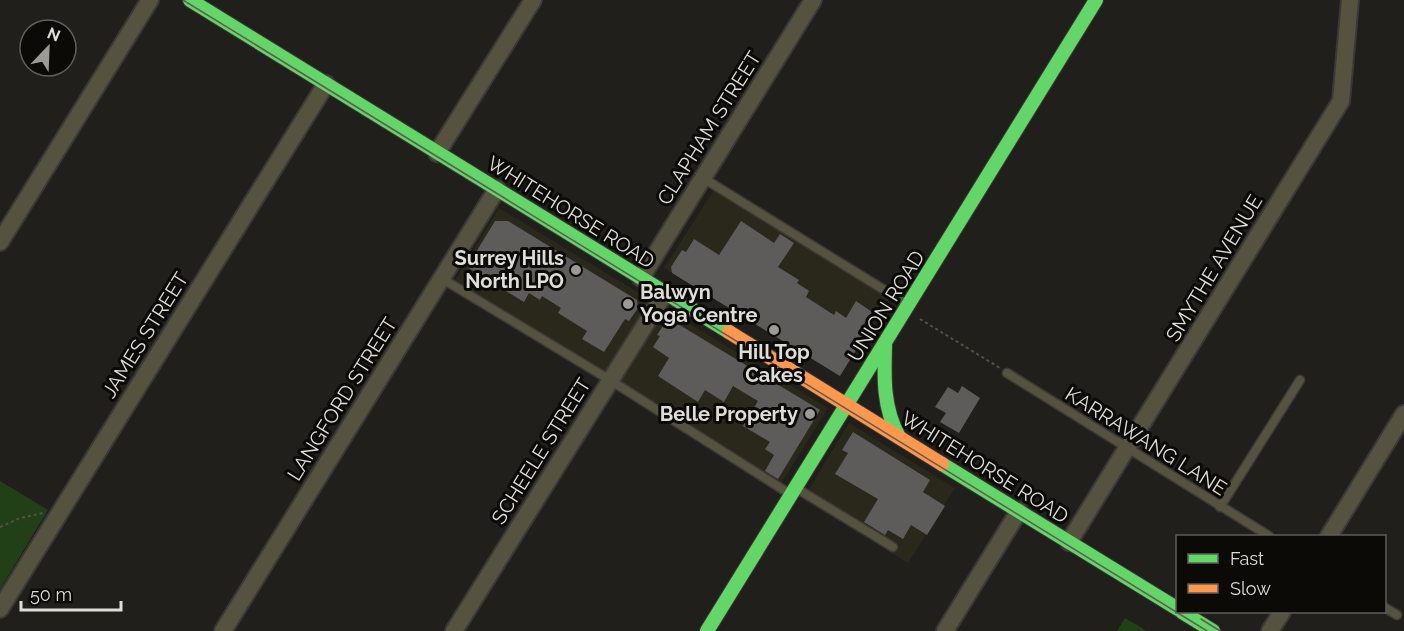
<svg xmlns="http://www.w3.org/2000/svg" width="1404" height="631" font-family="Raleway,sans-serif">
<rect width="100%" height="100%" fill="#201f1b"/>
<g fill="#2a281b">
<path d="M717,185L893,291L840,376L664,268Z"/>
<path d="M499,208L828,408L779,487L452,286Z"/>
<path d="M849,423L955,488L908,563L803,499Z"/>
</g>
<g fill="#214017">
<path d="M0,481L48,510L0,589Z"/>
<path d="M1125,618L1147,631H1117Z"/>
</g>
<g fill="#5e5c5b">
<path d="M495,221H508L637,300L638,308L629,321L625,319L604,352L582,339L587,331L558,313L561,308L542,296L540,300L529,293L524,302L467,267Z"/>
<path d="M741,221L774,243L780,234L794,243L778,267L799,280L797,283L809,291L806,297L834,315L836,311L846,318L856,301L872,312L862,327L868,331L840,376L672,273L671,267L682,250L686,252L694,239L719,255Z"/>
<path d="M668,318L820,410L778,479L765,471L774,455L765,449L770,442L743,426L758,401L733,386L724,402L705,390L698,402L658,376L669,358L653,347L660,336L657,335Z"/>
<path d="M962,386L980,398L959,433L940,422L946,413L935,407L948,387L958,393Z"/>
<path d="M853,432L930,480L923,492L945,506L927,535L911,525L903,539L888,530L885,535L864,522L878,499L835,474L848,453L842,450Z"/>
</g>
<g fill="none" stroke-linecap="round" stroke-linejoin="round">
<defs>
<g id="lane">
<path d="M703,178L907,304"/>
<path d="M441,278L610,380L790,494"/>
<path d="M1007,373L1269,536"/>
<path d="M796,488L893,547"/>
<path d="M1220,507L1300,380"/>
<path d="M1384,607L1397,615"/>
</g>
<g id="street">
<path d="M437,153L533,0"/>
<path d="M0,242L150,0"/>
<path d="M641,278L813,0"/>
<path d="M1329,536L1404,414"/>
<path d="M1069,542L1341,101L1350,0"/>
<path d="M0,609L326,84"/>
<path d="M223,631L497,189"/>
<path d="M454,631L665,293"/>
<path d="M945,631L1019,511"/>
<path d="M1270,631L1282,612"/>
</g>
<g id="fast">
<path d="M190,0L729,332"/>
<path d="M885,346C884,378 883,408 899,437"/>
<path d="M942,464L1178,609"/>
<path d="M1182,612L1213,631"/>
<path d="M707,631L1096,0"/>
</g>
<path id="slow" d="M729,332L942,464"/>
</defs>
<use href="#lane" stroke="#3a3936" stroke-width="11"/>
<use href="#street" stroke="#3a3936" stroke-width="20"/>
<use href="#fast" stroke="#3a3936" stroke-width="16"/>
<use href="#slow" stroke="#3a3936" stroke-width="16"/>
<g stroke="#545145" stroke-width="2" stroke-dasharray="3 3" stroke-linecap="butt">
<path d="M920,319L1000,368"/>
<path d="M0,527L20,518L43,513"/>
</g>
<use href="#lane" stroke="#565240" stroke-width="8"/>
<use href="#street" stroke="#565240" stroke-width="16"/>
<use href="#fast" stroke="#63d668" stroke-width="14"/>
<use href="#slow" stroke="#ff974d" stroke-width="14"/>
<g stroke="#615d51" stroke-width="1.5">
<path d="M183,0L1207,631"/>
<path d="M1201,619L1220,631"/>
</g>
</g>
<g fill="#9c9a96" stroke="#0b0a07" stroke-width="2">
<circle cx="576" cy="270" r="6"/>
<circle cx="628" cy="304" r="6"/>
<circle cx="774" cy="330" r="6"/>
<circle cx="810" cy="414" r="6"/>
</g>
<g text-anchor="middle" stroke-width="6" stroke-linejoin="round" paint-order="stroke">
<g font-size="20" fill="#deddd8" stroke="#0b0a07">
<text transform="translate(709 128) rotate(-58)" y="7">CLAPHAM STREET</text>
<text transform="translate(571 212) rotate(32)" y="7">WHITEHORSE ROAD</text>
<text transform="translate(1214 268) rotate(-59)" y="7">SMYTHE AVENUE</text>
<text transform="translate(886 306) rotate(-58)" y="7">UNION ROAD</text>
<text transform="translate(145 335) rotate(-58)" y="7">JAMES STREET</text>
<text transform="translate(342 399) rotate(-58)" y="7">LANGFORD STREET</text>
<text transform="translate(1146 441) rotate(32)" y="7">KARRAWANG LANE</text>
<text transform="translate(541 451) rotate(-58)" y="7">SCHEELE STREET</text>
<text transform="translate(985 467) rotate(32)" y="7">WHITEHORSE ROAD</text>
</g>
<g font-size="20" font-weight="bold" fill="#deddd8" stroke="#0b0a07" text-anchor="end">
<text x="564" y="265">Surrey Hills<tspan x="564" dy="23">North LPO</tspan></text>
<text x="640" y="299" text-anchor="start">Balwyn<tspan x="640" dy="23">Yoga Centre</tspan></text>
<text x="774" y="359" text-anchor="middle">Hill Top<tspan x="774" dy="23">Cakes</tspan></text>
<text x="798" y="421">Belle Property</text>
</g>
</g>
<rect x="1176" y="535" width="210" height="78" fill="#0b0a07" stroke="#5f5e5b" stroke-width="1.5"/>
<rect x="1188" y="554" width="30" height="9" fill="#63d668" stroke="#5f5e5b" stroke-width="1.5"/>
<text x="1230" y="565" font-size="18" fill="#deddd8">Fast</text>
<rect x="1188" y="584" width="30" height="9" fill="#ff974d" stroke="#5f5e5b" stroke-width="1.5"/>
<text x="1230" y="595" font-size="18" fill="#deddd8">Slow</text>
<g transform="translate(48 48) rotate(23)"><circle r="28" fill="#0b0a07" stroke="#5f5e5b" stroke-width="1.5"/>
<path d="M0-4.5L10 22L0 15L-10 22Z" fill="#9c9a96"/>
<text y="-9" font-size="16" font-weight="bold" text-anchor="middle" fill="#deddd8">N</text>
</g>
<path d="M21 601v9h100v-9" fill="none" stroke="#deddd8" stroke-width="3"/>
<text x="30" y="601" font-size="18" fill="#deddd8" stroke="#0b0a07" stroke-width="4.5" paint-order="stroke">50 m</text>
</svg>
